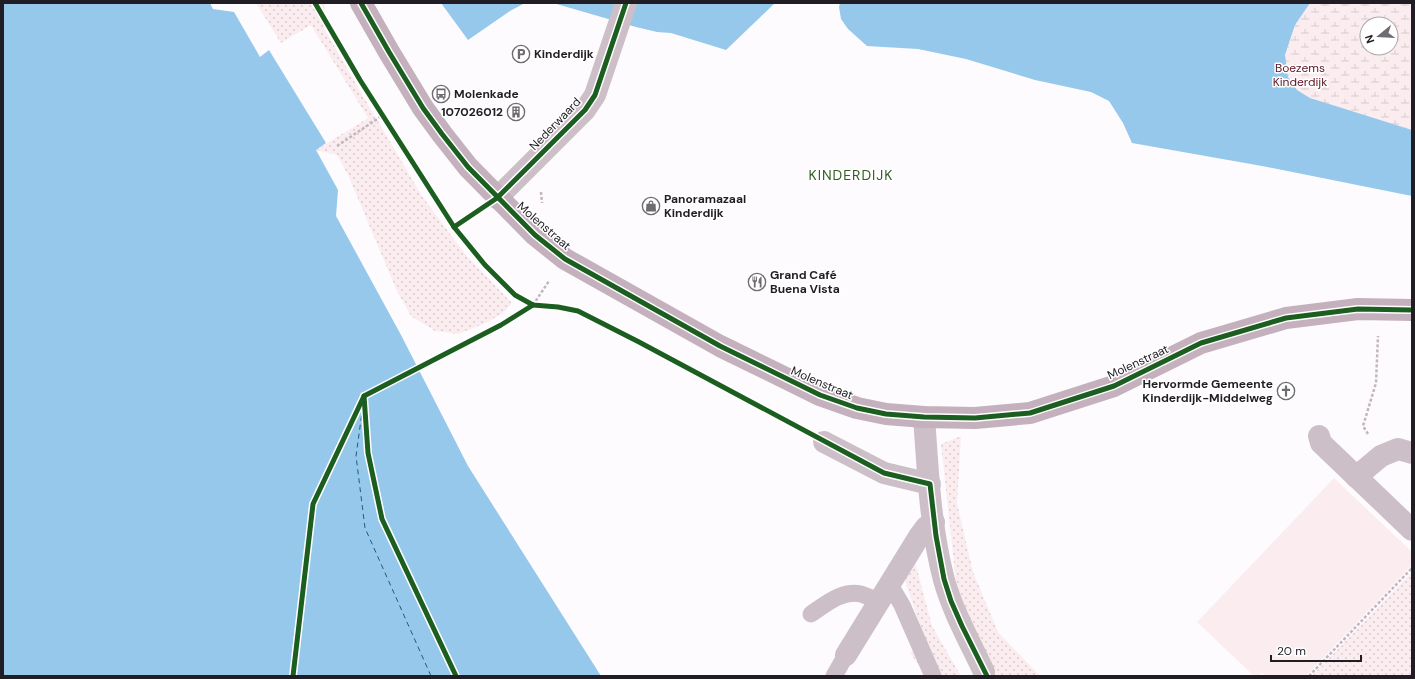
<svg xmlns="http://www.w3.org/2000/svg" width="1415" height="679" font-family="'DM Sans',sans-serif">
<defs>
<pattern id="grass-dots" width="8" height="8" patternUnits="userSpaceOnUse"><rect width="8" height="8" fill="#fbedef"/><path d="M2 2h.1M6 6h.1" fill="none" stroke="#d7cbcd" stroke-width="1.8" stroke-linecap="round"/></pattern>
<pattern id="wetland-marsh" width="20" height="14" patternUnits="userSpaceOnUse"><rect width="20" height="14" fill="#fbedef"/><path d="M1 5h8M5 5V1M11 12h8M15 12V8" fill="none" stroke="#d7cbcd"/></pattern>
</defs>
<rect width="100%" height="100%" fill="#fdfbfe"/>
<g fill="url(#grass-dots)">
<path d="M256,3H325L324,28L363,96L422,196L465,254L512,303L503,313L486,323L458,334L435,331L411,316L397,291L348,175L337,155L316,150L368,118L311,25L281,43Z"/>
<path d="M961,436L957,503L973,572L998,632L1040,676H993L957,591L941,444Z"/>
<path d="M913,554L932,626L961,676H925L910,652L927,646L902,572Z"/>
<path d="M1412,572V676H1312Z"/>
</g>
<path fill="url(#wetland-marsh)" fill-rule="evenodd" d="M1310,3H1412V130L1343,109L1310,98L1297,90L1288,77L1285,55L1295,25ZM1367,24H1391V48H1367Z"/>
<path fill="#fbedef" d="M1334,478L1412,552V565L1306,676H1265L1262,673L1259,676H1254L1197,622Z"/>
<g fill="#95c8eb">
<path d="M3,3H210L213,9L234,12L260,57L269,50L326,143L316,150L338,190L336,216L401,335L468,466L601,676H3Z"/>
<path d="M441,3H525L510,11L468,40Z"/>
<path d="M553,3H775L726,50L671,33L657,32L636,27Z"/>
<path d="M840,3H1310L1295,25L1285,55L1288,77L1297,90L1310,98L1412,130V196L1262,166L1132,143L1123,123L1109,101L1091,92L1035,80L966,59L918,49L867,46L848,29L841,19L839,7Z"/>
</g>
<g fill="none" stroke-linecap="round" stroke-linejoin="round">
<g stroke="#24597b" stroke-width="1" stroke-dasharray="5 4" stroke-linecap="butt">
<path d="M364,396L368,453L382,519L456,676"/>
<path d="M364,398L356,456L365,528L431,676"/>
<path d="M293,676L313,504L364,396"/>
</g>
<g stroke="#c2b7be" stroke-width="2.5" stroke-dasharray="3 2" stroke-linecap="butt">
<path d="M337,146L383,115"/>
<path d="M541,192L542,203"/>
<path d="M533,305L549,281"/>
<path d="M1368,434L1363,426L1376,383L1378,336"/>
<path d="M1309,676L1412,568"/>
</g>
<g stroke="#cdbfc8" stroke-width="17">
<path d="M890,585L902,605L933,676"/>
<path d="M811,614C826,604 842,590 861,594C867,596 873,599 879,601"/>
<path d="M834,676L846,655"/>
</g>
<g stroke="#cdbfc8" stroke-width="22">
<path d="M497,198L585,110L595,95L626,3"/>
<path d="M924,417C928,471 930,527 944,580C953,612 970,642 984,672"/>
<path d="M1319,436L1321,443L1412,530"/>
<path d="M824,442L884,473L930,484"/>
<path d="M1356,477L1381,456L1398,449L1412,453"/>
<path d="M846,655L920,535L926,527L934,522"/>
</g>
<path stroke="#c4b1bd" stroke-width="22" d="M361,3L389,52L423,108L442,134L468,167L535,235L565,259L720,346L820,395L857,408L886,414L924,417L975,418L1030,413L1114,386L1201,343L1286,318L1358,309L1412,310"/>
<defs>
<g id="cycleway">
<path d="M315,3L360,80L454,227L485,265L515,295L533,305L558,307L578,311L639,342L884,473L930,484L936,536L944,579L951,601L962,626L987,676"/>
<path d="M361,3L389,52L423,108L442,134L468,167L535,235L565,259L720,346L820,395L857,408L886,414L924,417L975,418L1030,413L1114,386L1201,343L1286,318L1358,309L1412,310"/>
<path d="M454,227L497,198L585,110L595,95L626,3"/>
<path d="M364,396L368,453L382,519L456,676"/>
<path d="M293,676L313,504L364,396L501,325L533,305"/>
</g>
</defs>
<use href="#cycleway" stroke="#fff" stroke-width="8"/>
<use href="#cycleway" stroke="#1b5e20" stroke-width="5"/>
</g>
<defs>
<symbol id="parking-ring" viewBox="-11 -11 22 22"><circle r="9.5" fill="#fff" stroke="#6e6b71" stroke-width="1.5"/><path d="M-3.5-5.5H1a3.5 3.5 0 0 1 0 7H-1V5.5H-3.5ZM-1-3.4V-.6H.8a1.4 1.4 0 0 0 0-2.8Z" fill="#6e6b71"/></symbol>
<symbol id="bus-ring" viewBox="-11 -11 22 22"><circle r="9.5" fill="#fff" stroke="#6e6b71" stroke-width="1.5"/><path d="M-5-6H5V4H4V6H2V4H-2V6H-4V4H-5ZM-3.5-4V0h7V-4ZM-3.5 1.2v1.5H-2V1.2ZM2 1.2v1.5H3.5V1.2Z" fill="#6e6b71"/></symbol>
<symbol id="building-ring" viewBox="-11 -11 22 22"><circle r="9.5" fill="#fff" stroke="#6e6b71" stroke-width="1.5"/><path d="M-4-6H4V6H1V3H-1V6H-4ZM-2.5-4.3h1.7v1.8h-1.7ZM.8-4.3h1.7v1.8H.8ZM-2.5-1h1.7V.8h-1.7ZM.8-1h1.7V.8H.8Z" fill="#6e6b71"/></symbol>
<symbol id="shop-ring" viewBox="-11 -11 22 22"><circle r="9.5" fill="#fff" stroke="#6e6b71" stroke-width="1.5"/><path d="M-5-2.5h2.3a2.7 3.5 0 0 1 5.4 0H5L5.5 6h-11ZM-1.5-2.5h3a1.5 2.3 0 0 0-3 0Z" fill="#6e6b71"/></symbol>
<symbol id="restaurant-ring" viewBox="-11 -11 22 22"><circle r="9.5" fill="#fff" stroke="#6e6b71" stroke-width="1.5"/><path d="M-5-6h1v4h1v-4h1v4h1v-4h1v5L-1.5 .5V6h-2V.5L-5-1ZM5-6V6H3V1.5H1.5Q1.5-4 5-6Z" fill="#6e6b71"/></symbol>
<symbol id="church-ring" viewBox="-11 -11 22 22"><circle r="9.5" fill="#fff" stroke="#6e6b71" stroke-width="1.5"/><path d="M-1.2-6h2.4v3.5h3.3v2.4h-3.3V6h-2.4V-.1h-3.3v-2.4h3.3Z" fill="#6e6b71"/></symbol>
</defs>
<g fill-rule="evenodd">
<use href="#parking-ring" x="511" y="44" width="20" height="20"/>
<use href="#bus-ring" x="431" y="84" width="20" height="20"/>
<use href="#building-ring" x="506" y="102" width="20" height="20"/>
<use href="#shop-ring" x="641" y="196" width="20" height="20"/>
<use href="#restaurant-ring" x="747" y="272" width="20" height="20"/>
<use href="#church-ring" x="1276" y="381" width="20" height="20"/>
</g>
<g text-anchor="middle" stroke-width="3" stroke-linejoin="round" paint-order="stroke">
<g font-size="12" font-weight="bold" fill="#211d25" stroke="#fff" text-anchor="start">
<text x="534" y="58">Kinderdijk</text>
<text x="454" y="98">Molenkade</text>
<text x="503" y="116" text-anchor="end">107026012</text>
<text x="664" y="203">Panoramazaal<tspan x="664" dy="14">Kinderdijk</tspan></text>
<text x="770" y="279">Grand Café<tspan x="770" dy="14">Buena Vista</tspan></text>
<text x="1273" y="388" text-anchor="end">Hervormde Gemeente<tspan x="1273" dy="14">Kinderdijk-Middelweg</tspan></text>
</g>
<g font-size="12" fill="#5d1321" stroke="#fff">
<text x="1300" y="72">Boezems<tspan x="1300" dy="14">Kinderdijk</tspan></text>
</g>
<g font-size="12" fill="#211d25" stroke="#fff">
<text transform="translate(555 124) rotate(-46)" y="4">Nederwaard</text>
<text transform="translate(544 226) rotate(41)" y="4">Molenstraat</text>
<text transform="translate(1138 362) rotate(-25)" y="4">Molenstraat</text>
<text transform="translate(822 383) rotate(23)" y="4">Molenstraat</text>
</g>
<g font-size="14" letter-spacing="1" fill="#325c22" stroke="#fff">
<text x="851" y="180">KINDERDIJK</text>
</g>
</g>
<rect width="1415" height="679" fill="none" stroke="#211d25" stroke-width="8"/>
<g transform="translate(1379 36) rotate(252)"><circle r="19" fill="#ffffff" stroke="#a6a5a8"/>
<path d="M0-3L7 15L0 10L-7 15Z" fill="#6e6b71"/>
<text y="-6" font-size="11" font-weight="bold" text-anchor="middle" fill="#211d25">N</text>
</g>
<path d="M1271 655v6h90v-6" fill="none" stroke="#211d25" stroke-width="2"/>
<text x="1277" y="655" font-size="12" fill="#211d25" stroke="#ffffff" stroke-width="3" paint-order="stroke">20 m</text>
</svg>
